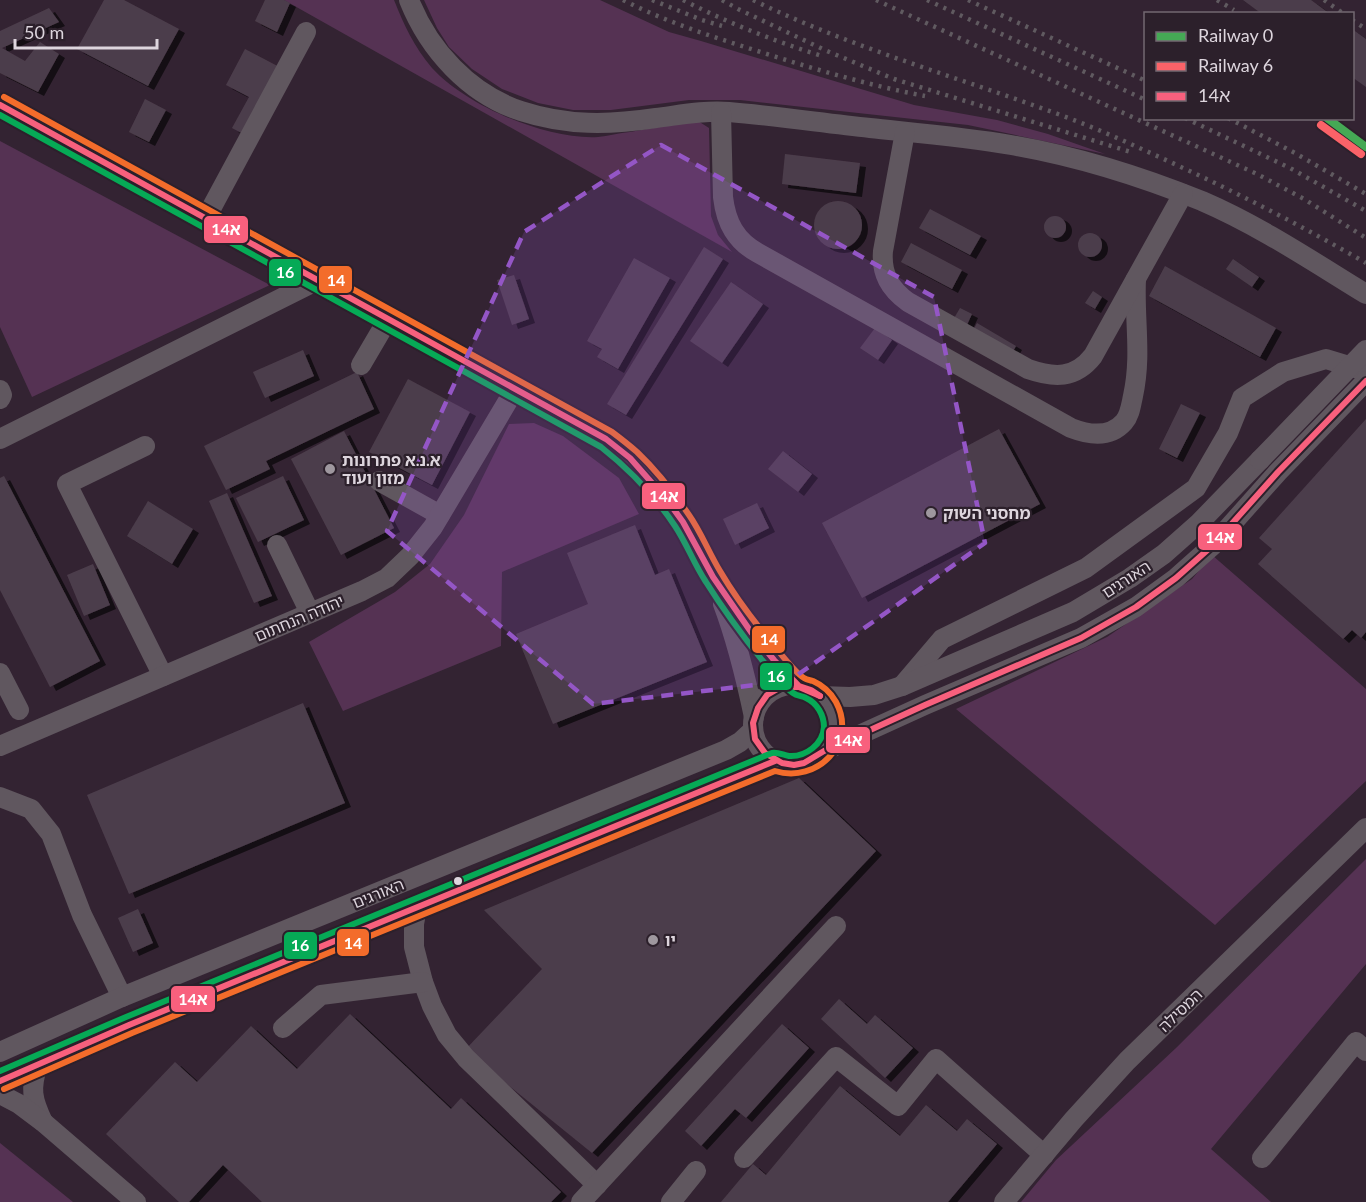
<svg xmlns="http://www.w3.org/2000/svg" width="1366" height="1202" font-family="Lato,'Noto Sans Hebrew',sans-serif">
<defs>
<filter id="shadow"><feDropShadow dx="6" dy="4" stdDeviation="0" flood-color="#0009"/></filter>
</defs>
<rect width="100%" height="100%" fill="#292329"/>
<path fill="#332332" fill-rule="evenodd" d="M0,0H1366V1202H0ZM1146,14H1352V118H1146Z"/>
<g fill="#553253">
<path d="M284,0H394C404,25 414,47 432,68C467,106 546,140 598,137C608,136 619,133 630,132C652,128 675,124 698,121L709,128L711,216L718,235L732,252Z"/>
<path d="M424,0H600L669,32L701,41L914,105L997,120L1048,134L1105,154L968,125L740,100H689L611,110H573L538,103L502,89L472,69L449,47L437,28Z"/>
<path d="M0,141L270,285L32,397L0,327Z"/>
<path d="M534,423L563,436L619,478L639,514L502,572L501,646L343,711L309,642L395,592L430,564L464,515L509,424Z"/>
<path d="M1212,555L1366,689V781L1215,925L956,709L1107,637L1192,579Z"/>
<path d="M1366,859V964L1211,1149L1271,1202H1021L1056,1160L1176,1048Z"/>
<path d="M0,1143L73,1202H0Z"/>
</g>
<g fill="#4c3d4b" filter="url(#shadow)">
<path d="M104,0H124L179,29L148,86L77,49Z"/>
<path d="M265,0H284L290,3L277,32L255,21Z"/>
<path d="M1243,0H1311L1330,14H1262Z"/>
<path d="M49,8L59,22L2,48L25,61L40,42L59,54L38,92L0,73V31Z"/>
<path d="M1352,29L1366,39V87L1352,77Z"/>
<path d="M245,49L285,70L249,137L232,128L249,97L226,85Z"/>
<path d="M145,99L166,110L149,142L129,132Z"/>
<path d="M785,154L860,163L856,193L782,184Z"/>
<circle cx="838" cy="225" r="24"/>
<path d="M930,209L981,236L970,255L919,228Z"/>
<circle cx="1055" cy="227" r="11"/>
<circle cx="1090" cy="245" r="12"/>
<path d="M911,243L962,270L952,289L901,262Z"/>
<path d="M704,247L723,259L626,415L607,404Z"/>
<path d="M634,258L670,278L618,369L597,357L602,349L587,341Z"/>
<path d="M1233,259L1259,277L1252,287L1226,269Z"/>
<path d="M1165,266L1276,328L1260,357L1149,296Z"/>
<path d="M514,275L529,319L512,325L497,280Z"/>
<path d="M731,282L763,304L722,363L690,341Z"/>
<path d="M1093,291L1102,297L1095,309L1085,303Z"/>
<path d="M960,308L972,314L966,327L953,320Z"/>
<path d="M977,323L1016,346L1010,357L971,334Z"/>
<path d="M875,328L892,340L878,360L860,348Z"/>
<path d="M303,350L314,376L265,398L253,372Z"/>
<path d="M357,372L374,409L266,461L270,469L226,490L204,446Z"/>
<path d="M408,379L470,412L432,485L369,452Z"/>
<path d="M1181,404L1200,413L1177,458L1159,449Z"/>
<path d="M1366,419V632L1361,638L1352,630L1343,639L1258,564L1272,549L1259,538Z"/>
<path d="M999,429L1040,504L862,598L822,523Z"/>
<path d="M344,431L394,528L341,555L291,459Z"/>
<path d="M783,451L812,474L798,492L768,469Z"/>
<path d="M4,476L100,661L50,687L0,590V478Z"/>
<path d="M283,476L304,520L258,542L236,498Z"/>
<path d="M227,493L272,596L254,603L209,501Z"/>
<path d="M148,501L193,529L172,564L127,536Z"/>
<path d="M757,503L769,528L735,545L723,519Z"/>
<path d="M635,525L655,575L669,569L707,662L553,724L516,634L588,604L567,553Z"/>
<path d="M93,564L110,605L84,616L67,575Z"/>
<path d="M303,703L345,803L129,894L87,795Z"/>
<path d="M799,778L876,851L592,1153L465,1050L542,969L484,910Z"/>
<path d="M138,909L153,943L133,952L118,918Z"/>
<path d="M839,999L867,1024L875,1015L913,1048L885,1078L821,1019Z"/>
<path d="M350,1014L451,1109L461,1098L561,1192L551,1202H262L223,1165L189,1202H179L106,1134L175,1062L197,1082L251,1026L297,1069Z"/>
<path d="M782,1024L809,1048L746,1118L735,1109L701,1146L685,1131Z"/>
<path d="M840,1086L900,1136L926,1105L957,1131L967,1119L997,1144L948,1202H721L753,1164L766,1175Z"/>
</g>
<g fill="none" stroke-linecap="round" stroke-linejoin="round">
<g stroke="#60575f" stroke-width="20">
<path d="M409,0C429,50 469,94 521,111C567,126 609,125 656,118C680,115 704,110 729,112C776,116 823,123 870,128C917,133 964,137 1011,145C1076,156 1140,176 1202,201C1260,226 1312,261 1366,294"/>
<path d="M0,105L606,439L630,458L667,500L683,522L713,577L751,632L774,660L799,686"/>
<path d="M721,112L723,197C726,223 736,241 758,253L1071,428C1089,435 1110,438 1124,422C1130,415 1131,405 1133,396C1142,355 1134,320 1136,279"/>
<path d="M905,132L883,251C881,274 890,289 908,302L1028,369C1054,378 1075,379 1093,356L1183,194"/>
<path d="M206,218L306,32"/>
<path d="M361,365L388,319"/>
<path d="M0,390L2,395L0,399"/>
<path d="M0,439L318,280"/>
<path d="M145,446L67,484L163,676"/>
<path d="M379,481L440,515"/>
<path d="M277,545L310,613"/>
<path d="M723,604C737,641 746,679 754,717"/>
<path d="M0,673L19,710"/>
<circle cx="793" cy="725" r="40"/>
<path d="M902,686L942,639L1086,568L1196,488L1228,433L1242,398L1283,372L1326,359L1365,371"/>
<path d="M820,696L850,697L874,695L902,686L1073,612L1130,578L1164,554L1199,523L1260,460"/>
<path d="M0,746L362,591L387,578L410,556L433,527L515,389"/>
<path d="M824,751L925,705L1081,638L1136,607L1176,578L1212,546L1278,472L1366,381"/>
<path d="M0,797L31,809L51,834L82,915L122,997"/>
<path d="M417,908L414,924V947L423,982L432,1006L447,1035L466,1058L597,1185"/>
<path d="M283,1028L321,995L423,982"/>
<path d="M0,1052L122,997L726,750L740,742L753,730"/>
<path d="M38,1064C30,1089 32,1099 43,1122"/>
<path d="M0,1081L129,1025L417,908L575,842L775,761"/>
<path d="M0,1094L19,1104L43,1122L136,1202"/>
<path d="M744,1158L836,1057L898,1106L936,1059L1044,1155"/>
<path d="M1262,1158L1356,1042L1366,1051"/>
<path d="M581,1202L836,926"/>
<path d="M671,1202L696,1171"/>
<path d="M1004,1202L1074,1119L1127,1061L1366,828"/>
</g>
<g stroke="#605a60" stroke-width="4.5" stroke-dasharray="3 6" stroke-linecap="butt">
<path d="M623,0C670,24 720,39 770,55C821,71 872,86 925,96"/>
<path d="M652,0L702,20L722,26"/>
<path d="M683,0C728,23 774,41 822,56"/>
<path d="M722,0L738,9L827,51L894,79L1134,153"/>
<path d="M753,0C850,47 954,76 1055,113C1094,127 1131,144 1168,161C1236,192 1302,226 1366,263"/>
<path d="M876,0L1257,174L1304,199L1366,238"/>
<path d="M927,0L1146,100"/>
<path d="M968,0L1146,81"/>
<path d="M1217,0L1234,10"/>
<path d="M1324,0L1344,14"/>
<path d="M1352,20L1366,29"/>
<path d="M1185,118L1290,168L1366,211"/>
<path d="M1228,118L1295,153L1366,194"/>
</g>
<path stroke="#60575f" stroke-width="20" d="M1260,460L1366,350"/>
<defs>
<g id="bus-1">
<path d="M0,105L606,439L630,458L667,500L683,522L713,577L751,632L774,660L799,686L811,690L820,696"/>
<path d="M820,696L799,687H781L767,695L758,708L753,723L755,739L765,753L782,763L794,765L804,763L824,751L925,705L1081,638L1136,607L1176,578L1212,546L1278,472L1366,381"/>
<path d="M0,1081L129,1025L775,761"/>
</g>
<path id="bus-2" d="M0,115L601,447C629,469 655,496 675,526C687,544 694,564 706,582C723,609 742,635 762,660C770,669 783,686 793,693C797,696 802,696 806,698C817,703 824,715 824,727C823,744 806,757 789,756C783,755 778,752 772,753L126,1017L0,1071"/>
<path id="bus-3" d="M4,1089L132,1033L775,771C817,784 858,743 836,702C831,693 822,685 813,681C810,680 807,680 804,678C795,673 778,650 770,641C752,619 734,595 720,571C709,553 701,532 689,515C674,493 656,470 637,452C629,445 620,438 612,432L4,97"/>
</defs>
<use href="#bus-1" stroke="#2c202b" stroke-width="10"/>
<use href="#bus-2" stroke="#2c202b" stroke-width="10"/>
<use href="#bus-3" stroke="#2c202b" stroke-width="10"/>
<use href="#bus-1" stroke="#f8607d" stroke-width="6"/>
<use href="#bus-2" stroke="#06aa56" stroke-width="6"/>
<use href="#bus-3" stroke="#f36c2b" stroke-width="6"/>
<defs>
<path id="rail-1" d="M1327,118L1366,147"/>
<path id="rail-2" d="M1321,125L1361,154"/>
</defs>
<use href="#rail-1" stroke="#2c202b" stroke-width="12"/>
<use href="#rail-2" stroke="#2c202b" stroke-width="12"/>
<use href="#rail-1" stroke="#45a955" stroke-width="8"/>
<use href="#rail-2" stroke="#fa6268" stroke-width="8"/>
</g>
<path fill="#9456c6" fill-opacity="0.2" stroke="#9456c6" stroke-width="4.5" stroke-dasharray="12 8" stroke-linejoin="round" d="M661,145L934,297L985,543L789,681L593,704L387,531L524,232Z"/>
<g fill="#9e979e" stroke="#2c202b" stroke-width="2">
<circle cx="330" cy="469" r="6"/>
<circle cx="931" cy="513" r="6"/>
<circle cx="653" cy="940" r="6"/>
</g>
<circle fill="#ddd5dd" stroke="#2c202b" stroke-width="2" cx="458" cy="881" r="5"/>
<g text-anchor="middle" stroke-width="4.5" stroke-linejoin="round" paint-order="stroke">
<g font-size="16" font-weight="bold" fill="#ddd5dd" stroke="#2c202b" text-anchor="start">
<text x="342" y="466">א.נ.א פתרונות<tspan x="342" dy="18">מזון ועוד</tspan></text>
<text x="943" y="519">מחסני השוק</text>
<text x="665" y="946">יו</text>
</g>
<g font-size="16" fill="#ddd5dd" stroke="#2c202b">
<text transform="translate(1126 579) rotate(-33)" y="6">האורגים</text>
<text transform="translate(299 618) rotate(-23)" y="6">יהודה הנחתום</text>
<text transform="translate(378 893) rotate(-22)" y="6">האורגים</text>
<text transform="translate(1180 1010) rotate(-44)" y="6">המסילה</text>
</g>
</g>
<g stroke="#2c202b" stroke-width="2">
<rect x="203" y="215" width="46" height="29" rx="6" fill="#f8607d"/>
<rect x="268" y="258" width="34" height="29" rx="6" fill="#06aa56"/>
<rect x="318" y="265" width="35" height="29" rx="6" fill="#f36c2b"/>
<rect x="641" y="482" width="45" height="28" rx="6" fill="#f8607d"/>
<rect x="1197" y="523" width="46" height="28" rx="6" fill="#f8607d"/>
<rect x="751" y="625" width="35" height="29" rx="6" fill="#f36c2b"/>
<rect x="759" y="662" width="34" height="29" rx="6" fill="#06aa56"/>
<rect x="825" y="726" width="46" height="28" rx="6" fill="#f8607d"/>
<rect x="336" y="928" width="34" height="29" rx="6" fill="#f36c2b"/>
<rect x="283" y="931" width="35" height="29" rx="6" fill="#06aa56"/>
<rect x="170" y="985" width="46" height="28" rx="6" fill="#f8607d"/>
</g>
<g font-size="16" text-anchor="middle" font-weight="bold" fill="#fff">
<text x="226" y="235">14א</text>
<text x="285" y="278">16</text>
<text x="336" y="286">14</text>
<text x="664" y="502">14א</text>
<text x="1220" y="543">14א</text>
<text x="769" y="645">14</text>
<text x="776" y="682">16</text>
<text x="848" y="746">14א</text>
<text x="353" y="949">14</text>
<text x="300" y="951">16</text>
<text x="193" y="1005">14א</text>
</g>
<rect x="1144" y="12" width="210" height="108" fill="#2c202b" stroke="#736872" stroke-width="1.5"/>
<rect x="1156" y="32" width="30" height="9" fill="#45a955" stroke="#736872" stroke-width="1.5"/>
<text x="1198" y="42" font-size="18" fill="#ddd5dd">Railway 0</text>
<rect x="1156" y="62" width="30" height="9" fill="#fa6268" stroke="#736872" stroke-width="1.5"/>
<text x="1198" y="72" font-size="18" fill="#ddd5dd">Railway 6</text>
<rect x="1156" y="92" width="30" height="9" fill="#f8607d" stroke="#736872" stroke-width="1.5"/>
<text x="1198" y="102" font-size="18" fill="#ddd5dd">14א</text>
<path d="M15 39v9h142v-9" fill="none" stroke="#ddd5dd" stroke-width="3"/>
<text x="24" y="39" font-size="18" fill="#ddd5dd" stroke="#2c202b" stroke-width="4.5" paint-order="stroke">50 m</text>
</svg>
